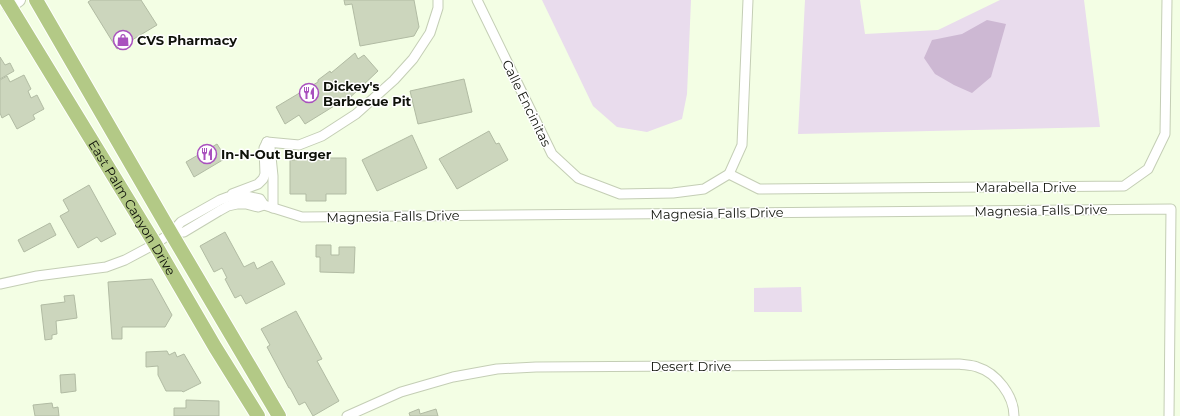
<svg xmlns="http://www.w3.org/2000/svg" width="1180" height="416" font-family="Montserrat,sans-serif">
<rect width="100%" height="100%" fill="#f3fee4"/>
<g fill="#e9dced">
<path d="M542,0H691L687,94L682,119L647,132L617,127L593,106Z"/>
<path d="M805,0H860L865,34L938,30L1000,0H1084L1100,127L798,134Z"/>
<path d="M801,287L802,312H754V288Z"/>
</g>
<path fill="#cdb8d3" d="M987,20L1006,24L991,77L972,93L954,85L935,74L924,58L932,40L962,34Z"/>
<g fill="#ccd6bd" stroke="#b1bba3">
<path d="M91,0H141L157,25L117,49L88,2Z"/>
<path d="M344,0H414L419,27L414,36L360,46L352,4L345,5Z"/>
<path d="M355,53L358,59L364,55L378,71L342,105L339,103L305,124L299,115L285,124L276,107L318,82V80L330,71L331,73Z"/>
<path d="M0,57L5,65L10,63L14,71L0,79Z"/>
<path d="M24,75L31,89L28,91L31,98L37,95L44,109L33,115L35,119L17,129L9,114L2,118L0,113V80L7,76L10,82Z"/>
<path d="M464,79L472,112L418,124L410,91Z"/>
<path d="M489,131L496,144L499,143L508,160L457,189L439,159Z"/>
<path d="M412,135L427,168L377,191L362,160Z"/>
<path d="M217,144L226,158L194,177L186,162Z"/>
<path d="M295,157H315V160H325V158H346V194H326V201H306V194H290V160H295Z"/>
<path d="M89,185L116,234L101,242L97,237L78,248L60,216L69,211L63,200Z"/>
<path d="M50,223L56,235L24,252L18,240Z"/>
<path d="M225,232L244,267L254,262L257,269L272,261L285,284L246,304L241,295L235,298L225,279L227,278L222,268L214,272L200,246Z"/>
<path d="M316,245H331V255H339V247H355L354,273L320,272V257H316Z"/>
<path d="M152,279L172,315L165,327H122V339H112L108,282Z"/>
<path d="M74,295L77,318L56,321L57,334L52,335V339L45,340L41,305L65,302L64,296Z"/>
<path d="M296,311L322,359L317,361L339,401L313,416L305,402L299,405L290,388H289L267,347L270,345L261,329Z"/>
<path d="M167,351L169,355L175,352L177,357L184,354L201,383L183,392L182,391H166L158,375V366L146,367V352Z"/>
<path d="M75,374L76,391L61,393L60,375Z"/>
<path d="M186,400L219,401V416H174V408H186Z"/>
<path d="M52,403L53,408L58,407L59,416H35L33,405Z"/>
<path d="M419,409L420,414L436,409L438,416H410L409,413Z"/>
</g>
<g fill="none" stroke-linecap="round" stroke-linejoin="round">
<defs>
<g id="street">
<path d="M477,0L552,154L578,178L620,194L673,193L704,189L729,174L742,145L748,0"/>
<path d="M267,142L299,145L322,136L356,114L394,80L413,59L430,33L438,8V0"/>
<path d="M267,142L270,147L273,176V208"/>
<path d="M729,174L759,189L1124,186L1148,169L1165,134L1167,0"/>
<path d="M232,194L258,184L263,179L265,174L264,148L267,142"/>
<path d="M171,233L184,232L219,211L228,206L237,204H246L258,207L264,205L302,217L1171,209L1169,416"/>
<path d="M0,284L37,276L106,267L125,260L155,244L171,233L181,222L220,200L228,197L246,196L260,199L264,205"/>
<path d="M347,416L401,392L453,377L497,369L536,367L959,364C965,365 972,365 977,367C997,373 1014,396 1014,416"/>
</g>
<path id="secondary" d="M9,7L19,0"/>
<g id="primary">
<path id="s1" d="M6,0L155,244L215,347L258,416"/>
<path d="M36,0L171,233L279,416"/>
</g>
</defs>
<use href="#street" stroke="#c4ceb5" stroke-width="11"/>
<use href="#secondary" stroke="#c4ceb5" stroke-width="14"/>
<use href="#primary" stroke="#fff" stroke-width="16"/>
<use href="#street" stroke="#fff" stroke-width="9"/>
<use href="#secondary" stroke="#fff" stroke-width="12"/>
<use href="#primary" stroke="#b3c986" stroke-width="14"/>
</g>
<defs>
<symbol id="shop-ring" viewBox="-11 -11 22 22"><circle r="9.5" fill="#fff" stroke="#a951be" stroke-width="1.5"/><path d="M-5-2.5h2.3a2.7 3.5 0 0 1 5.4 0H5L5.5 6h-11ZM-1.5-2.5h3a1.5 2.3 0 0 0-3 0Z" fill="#a951be"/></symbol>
<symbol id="restaurant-ring" viewBox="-11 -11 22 22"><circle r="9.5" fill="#fff" stroke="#a951be" stroke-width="1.5"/><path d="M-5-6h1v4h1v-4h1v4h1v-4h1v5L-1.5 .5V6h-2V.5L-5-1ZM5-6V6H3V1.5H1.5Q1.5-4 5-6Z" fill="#a951be"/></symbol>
</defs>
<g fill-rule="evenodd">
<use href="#shop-ring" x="112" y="29" width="22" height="22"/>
<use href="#restaurant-ring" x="298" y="82" width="22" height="22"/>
<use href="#restaurant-ring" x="196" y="143" width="22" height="22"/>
</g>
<g text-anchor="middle" stroke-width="3" stroke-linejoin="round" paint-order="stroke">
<g font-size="13" font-weight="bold" fill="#0f120a" stroke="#fff" text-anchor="start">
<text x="137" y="45">CVS Pharmacy</text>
<text x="323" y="91">Dickey's<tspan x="323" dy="15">Barbecue Pit</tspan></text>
<text x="221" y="159">In-N-Out Burger</text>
</g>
<g font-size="13" fill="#0f120a" stroke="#fff">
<text transform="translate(527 103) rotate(64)" y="5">Calle Encinitas</text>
<text x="1026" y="192">Marabella Drive</text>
<text dy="5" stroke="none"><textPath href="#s1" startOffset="243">East Palm Canyon Drive</textPath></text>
<text transform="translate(1041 210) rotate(-1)" y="5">Magnesia Falls Drive</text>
<text transform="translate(717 213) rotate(-1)" y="5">Magnesia Falls Drive</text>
<text transform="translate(393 216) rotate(-1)" y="5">Magnesia Falls Drive</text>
<text x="691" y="371">Desert Drive</text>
</g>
</g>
</svg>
